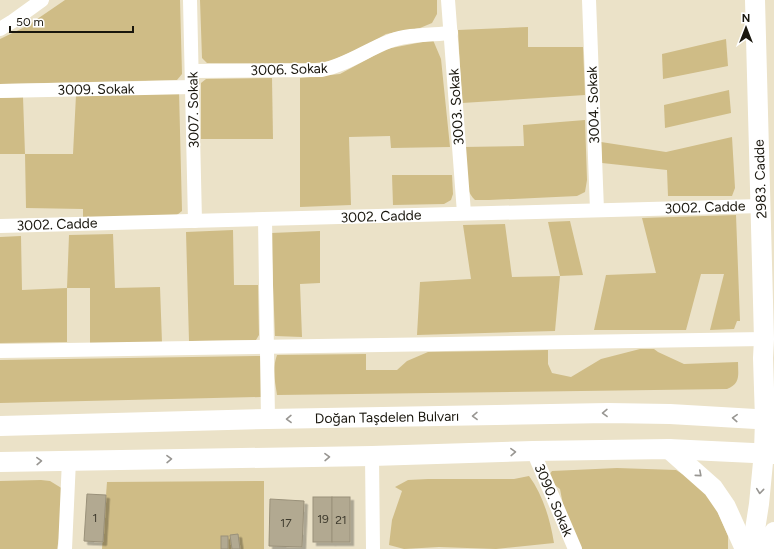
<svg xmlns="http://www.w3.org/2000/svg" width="774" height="549" font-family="Figtree,sans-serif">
<defs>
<filter id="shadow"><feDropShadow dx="3.5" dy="3.5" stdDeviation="0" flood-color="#0004"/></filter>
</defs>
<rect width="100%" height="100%" fill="#ebe2c8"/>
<g fill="#cfbc86">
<path d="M65,0H180L182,74L177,80L0,84V39L27,26Z"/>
<path d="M200,0H437V14L432,23L420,28L386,34L365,46L331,61L307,64L207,63L202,58Z"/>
<path d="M528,27V47H583L585,95L462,103L458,30Z"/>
<path d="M726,39L728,66L663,79L662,54Z"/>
<path d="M433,40L441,59L450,147L391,148L390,136L349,137L351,205L300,207V78L340,74L386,49Z"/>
<path d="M272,78L273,139H201V83L206,79Z"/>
<path d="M729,90L731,113L665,128L664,105Z"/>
<path d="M179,91L182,211L173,218L83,219V209L26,208L25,154H0V98L23,97L25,154H73L76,95Z"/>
<path d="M585,120L587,180L585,192L577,196L489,200H475C462,187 465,164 463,147L524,146L523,125Z"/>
<path d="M732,137L735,188L732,196H668L667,170L602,163L601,142L666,152Z"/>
<path d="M392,175H452L453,194L451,200L444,204L393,205Z"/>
<path d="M736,215L740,321H737L734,329L710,330L724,274H701L686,330H594L606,275L656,273L642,218Z"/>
<path d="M570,221L583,275L560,276L555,331L417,335L420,282L471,279L463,225L505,224L512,277L560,276L548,222Z"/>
<path d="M233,230L234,285H258L259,335L256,340L189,341L186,232Z"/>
<path d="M320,231V283L300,284L302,337L275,336L271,233Z"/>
<path d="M113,234L115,288L160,287L162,343H90V288H67V342L0,343V237L21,236L22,290L67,288L69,235Z"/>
<path d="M640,349H654L658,352L684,364L738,362C738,375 741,383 727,389L277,395C275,381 272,369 277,355L366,354V370H397L407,361L428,352L548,350V364L552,373L571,377L601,359Z"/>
<path d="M261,356V397L0,403V360Z"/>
<path d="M617,468L676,470L695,482L710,494L728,536V549H582L578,542L564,510L560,489L552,483L549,475L552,471Z"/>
<path d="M529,476C543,495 550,519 554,543L496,549L439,547L404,549L389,545L392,520L402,491L395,487L408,480L428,479H514Z"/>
<path d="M41,480L50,481L63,489L60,533L57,549H0V481Z"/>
<path d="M264,481V549H102L107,482Z"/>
</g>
<g fill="#b2a991" stroke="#9a917a" filter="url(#shadow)">
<path d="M87,494L106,495L103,542L84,541Z"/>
<rect x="313" y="497" width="19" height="45"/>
<rect x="332" y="497" width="18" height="45"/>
<path d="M270,499L304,501L302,547L269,546Z"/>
<path d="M238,534L240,549H232L230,535Z"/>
<rect x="221" y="536" width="7" height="13"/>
</g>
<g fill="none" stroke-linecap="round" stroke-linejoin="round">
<g stroke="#fff" stroke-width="14">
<path d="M190,0L195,221"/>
<path d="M448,0L464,213"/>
<path d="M589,0L597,210"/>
<path d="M0,29L13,21L42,0"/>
<path d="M193,71L322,70C347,65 366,50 390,41C407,34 432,35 451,33"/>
<path d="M0,91L193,87"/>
<path d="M265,219L268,419"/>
<path d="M0,226L761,206"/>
<path d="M0,351L764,339"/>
<path d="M533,451L575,549"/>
<path d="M372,456L373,549"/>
<path d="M65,549L69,460"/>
</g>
<g stroke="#fff" stroke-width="20">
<path d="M0,426L268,419L608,413L670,414L774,420"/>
<path d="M669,449L713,488L726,507L745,549"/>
<path d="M0,462L372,456L533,451L669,449L774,454"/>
<path d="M752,549L759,504L764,452L765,419L763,358L764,339L755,0"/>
<path d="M764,549L774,532"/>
</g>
</g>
<defs><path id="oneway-chevron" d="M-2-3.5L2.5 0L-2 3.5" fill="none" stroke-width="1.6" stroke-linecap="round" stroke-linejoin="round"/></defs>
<g stroke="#989692">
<use href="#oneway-chevron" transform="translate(605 413) rotate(179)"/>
<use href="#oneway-chevron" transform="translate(475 416) rotate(179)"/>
<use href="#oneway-chevron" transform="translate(735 418) rotate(-177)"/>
<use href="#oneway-chevron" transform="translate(289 419) rotate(179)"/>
<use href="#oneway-chevron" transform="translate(513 452) rotate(-2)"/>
<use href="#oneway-chevron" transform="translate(327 457) rotate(-1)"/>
<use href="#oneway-chevron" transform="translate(169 459) rotate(-1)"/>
<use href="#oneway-chevron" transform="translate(39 461) rotate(-2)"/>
<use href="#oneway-chevron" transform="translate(699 474) rotate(41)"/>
<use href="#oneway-chevron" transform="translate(760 491) rotate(96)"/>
</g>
<g text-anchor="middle" stroke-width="3" stroke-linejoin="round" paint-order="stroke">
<g font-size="12" fill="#3f3b2e">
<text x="95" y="522">1</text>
<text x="323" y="523">19</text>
<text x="341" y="524">21</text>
<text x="286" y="527">17</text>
</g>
<g font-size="14" fill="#19160d" stroke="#fff">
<text transform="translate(289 69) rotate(-2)" y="5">3006. Sokak</text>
<text transform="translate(96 89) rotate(-1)" y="5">3009. Sokak</text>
<text transform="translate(593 105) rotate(-92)" y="5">3004. Sokak</text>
<text transform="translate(456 107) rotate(-94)" y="5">3003. Sokak</text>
<text transform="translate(193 110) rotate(-91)" y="5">3007. Sokak</text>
<text transform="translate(760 179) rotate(-92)" y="5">2983. Cadde</text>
<text transform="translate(705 207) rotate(-2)" y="5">3002. Cadde</text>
<text transform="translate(381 216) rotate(-2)" y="5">3002. Cadde</text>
<text transform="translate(57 224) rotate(-2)" y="5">3002. Cadde</text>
<text transform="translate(387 417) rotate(-1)" y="5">Doğan Taşdelen Bulvarı</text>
<text transform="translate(554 500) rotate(67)" y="5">3090. Sokak</text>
</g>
</g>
<g transform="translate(746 28)" stroke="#ffffff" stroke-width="3" paint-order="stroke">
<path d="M0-3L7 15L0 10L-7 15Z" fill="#19160d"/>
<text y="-6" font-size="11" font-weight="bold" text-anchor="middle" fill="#19160d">N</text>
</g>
<path d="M10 26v6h123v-6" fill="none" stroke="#19160d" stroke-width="2"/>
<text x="16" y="26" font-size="12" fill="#19160d" stroke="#ffffff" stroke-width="3" paint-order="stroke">50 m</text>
</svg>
